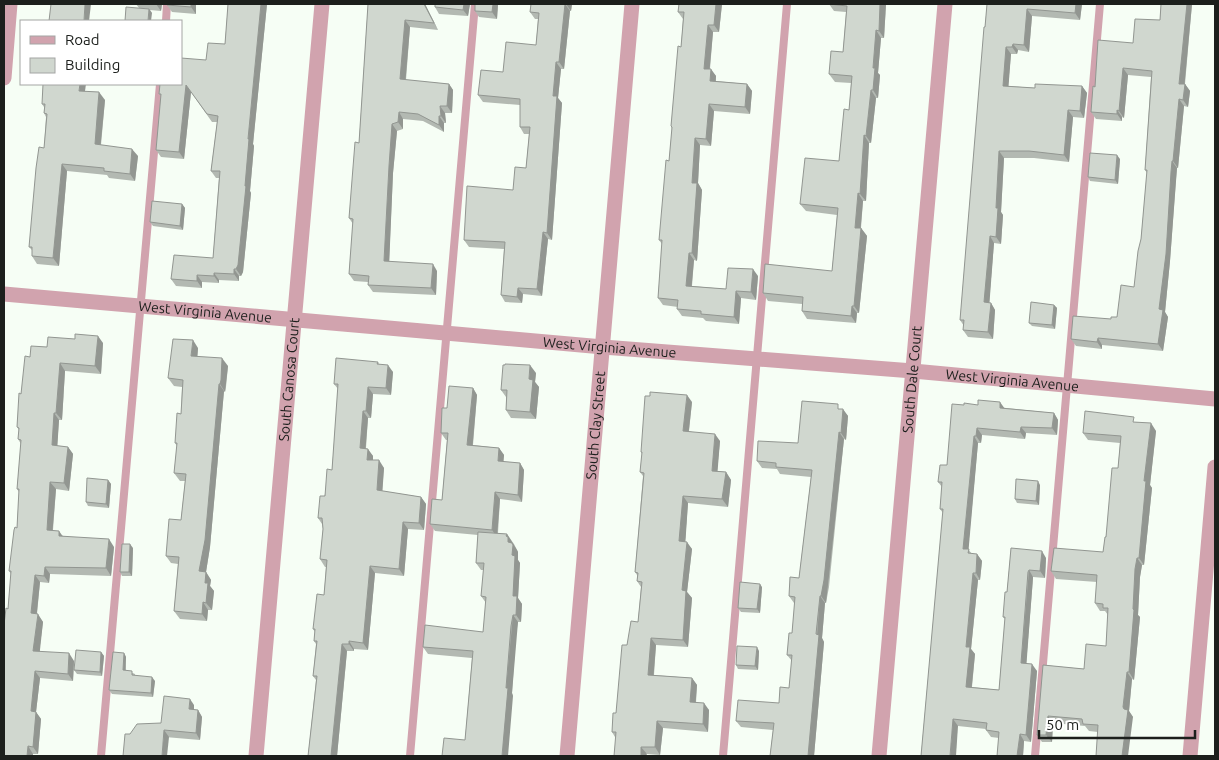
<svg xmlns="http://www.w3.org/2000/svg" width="1219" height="760" font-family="Ubuntu,sans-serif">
<rect width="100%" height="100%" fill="#f6fef5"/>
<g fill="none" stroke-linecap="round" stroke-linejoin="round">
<g stroke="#d1a3ae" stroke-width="8">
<path d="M166,21L167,4"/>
<path d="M101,756L160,84"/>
<path d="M410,756L475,4"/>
<path d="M723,756L787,4"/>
<path d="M1035,756L1100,4"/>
</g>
<g stroke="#d1a3ae" stroke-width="15">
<path d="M4,78L10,4"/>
<path id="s1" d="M4,294L603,347L913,371L1215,399"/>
<path id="s2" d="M256,756L322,4"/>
<path id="s3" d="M567,756L632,4"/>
<path id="s4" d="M879,756L945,4"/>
<path d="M1190,756L1215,467"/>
</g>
</g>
<g fill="#b3b9b2">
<path d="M136,4H162L161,11L150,10L152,13L139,8Z"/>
<path d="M196,4V14L172,12L167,5Z"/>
<path d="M228,4H267L253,144L254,146L250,191L251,193L243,272L241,276H239V281L219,280V283L202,282V288L176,286L171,279L213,258L219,178H216L211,171L217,122H212L191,92L184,159L161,157L156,150L161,96L159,94L206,60L225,44Z"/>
<path d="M368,4H425L438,30L410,27L406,80L449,84L453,90L452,113H445L446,123H444V132L423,121L403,119V129L397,131L393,173L389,261L437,271L436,295L373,292L368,285V282L354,281L349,274L353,224L349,218L359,143Z"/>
<path d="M435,4H470L468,16L439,14L435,7Z"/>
<path d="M498,4L497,19L479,17L475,11Z"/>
<path d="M531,4H572L571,11H570L564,69H561L558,98L562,103L552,240L548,239L542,296L523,294L522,303L505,302L501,295L504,249L469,247L464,240L513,190L526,168L529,134H524L520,127V105L483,102L478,95L536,45L538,19H535L530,12Z"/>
<path d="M678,4H722L719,32H713L710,69L716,76V81L747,84L752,91L750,114L714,111L711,146L700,145L698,183L702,190L697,261L694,260L692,286L726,289L758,276L756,300L741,298L739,324L706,321L703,318L682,316L677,309L678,307L663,305L658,298L662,244L659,240L669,161L672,129L671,126L681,47L683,19L678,12L679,6Z"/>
<path d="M829,4H886L884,38H881L878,73L880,75L878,98H876L871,143H869L866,201H863L861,228L867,236L859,313H857L856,323L807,319L802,311V304L768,301L763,293L832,271L837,215L806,211L800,204L839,161L849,110L851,83L835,82L829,74L843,52L846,12L834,11Z"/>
<path d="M987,4H1082L1080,20L1032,16L1029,52L1018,50L1017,54H1011L1008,86L1035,88L1082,86L1087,93L1084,118L1073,117L1069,162L1034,158H1004L1001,212L1003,215L1001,244L994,243L989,303H991L995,310L993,339L968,337L963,330L964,326L960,320Z"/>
<path d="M1161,4H1192L1185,84L1190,91L1188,107L1184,106L1178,168H1177L1176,179L1170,261L1165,312L1168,317L1163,351L1102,345V349L1076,346L1071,339L1111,319L1117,317L1134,287L1141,239L1147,173L1145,170L1151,77L1128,75L1124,118L1122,117V121L1096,119L1091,112L1095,87L1133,43L1160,20Z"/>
<path d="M85,91L105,100L101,145L138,156L135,181L109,178L107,175L67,171L59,266L37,264L32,256V250L29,247L44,148L46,117L44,113V107L42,104Z"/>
<path d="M1120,159L1118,184L1090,181L1088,177Z"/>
<path d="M182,204L185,208L183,230L153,226L150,222Z"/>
<path d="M1054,305L1057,308L1055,329L1032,326L1029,323Z"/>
<path d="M75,339L103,343L101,374L65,371L62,420H59L57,446L68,447L73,454L69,491L56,489L53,530L63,536L114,547L111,576L50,574L49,583L40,582L37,614L43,622L39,652L74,661L73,681L40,678L36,712L41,719L38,754H33V756H4L8,609L11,574L9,571L17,528L19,492L17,489L21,444L18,439L19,430L17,427L21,394L30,357L47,347Z"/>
<path d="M198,348L197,356L228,366L226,387L225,392L224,391L210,547L206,572L211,580L210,586L214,591L212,610H208L207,621L180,619L174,611L178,564L171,563L166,556L181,520L185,481H180L174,473L177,446L175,443L181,414L182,387L174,386L168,378Z"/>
<path d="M378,362L379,364L393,372L391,395L373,394L371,418H368L366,448L373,456V460L384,468L382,491L421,497L426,504L424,530L408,529L404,576L375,573L368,650L354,649V651H347L337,756H308L316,680L313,676L316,644L314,641L315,632L313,629L324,595L326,567H325L320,559L323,529L322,524L318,518L332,470L338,389L334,384Z"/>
<path d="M536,373L535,382L539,387L536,419L511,418L506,410V397L501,390Z"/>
<path d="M473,388L477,395L473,445L499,448L504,455L503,462L520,463L524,470L522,502L500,499L498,533L507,534L514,544L518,552V560L520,563L518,598L522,604L521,622H518L516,634L512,693L513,696L465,740L472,658L428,654L423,647L483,632L486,603L481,596L484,570H481L476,563L478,535L435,531L430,524L442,500L447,440H446L441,433L447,408Z"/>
<path d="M692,402L689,431L720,441L717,471L726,472L731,480L728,507L688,503L685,542L692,549L687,592L692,598L688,647L656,645L654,675L692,678L697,685L696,703L709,710L708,732L663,728L660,755L647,754L615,737L612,732L616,713L627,645L638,622L641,587L637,581V575L635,572L643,476L640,472L642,454L641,452Z"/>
<path d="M964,405H978L1054,413L1058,420L1057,435L1026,433L1025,439L982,435L981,443H978L968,549L972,554H977L982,561L980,580H978L971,649L975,654L972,687L999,690L1005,619L1003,617L1007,592L1011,548L1046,558L1045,578L1033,577V579L1026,664L1037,671L1031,742L1024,741L1023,756H997L999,738L991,737L986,730V729L958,726L921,756L943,513L940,509L942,487L938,482L947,465Z"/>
<path d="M842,409L848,416L846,440L844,439L829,587L826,603H825L822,638L824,642L814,756H770L773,730L741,727L736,721L779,703L789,688L792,661L787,655L792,633L795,603H794L789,596L799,578L811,477L780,474L777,469L762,468L757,461L798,443Z"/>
<path d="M1137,422L1156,431L1150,485L1152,488L1144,565H1142L1140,577L1138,615L1140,617L1134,680L1132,679L1129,711L1133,717L1098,732L1089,731L1085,726L1053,723L1052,742H1042L1037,735L1043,665L1084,669L1106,646L1108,615L1105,611H1100L1095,603L1097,582L1056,579L1051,571L1103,552L1118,468L1120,443L1088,440L1083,433Z"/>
<path d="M108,480L111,484L109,508L88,506L86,502Z"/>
<path d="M1040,485L1039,505L1017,503L1015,499Z"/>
<path d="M133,548L132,576H122L120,572Z"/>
<path d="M762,587L760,613L741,612L738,608Z"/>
<path d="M759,651L758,670L738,669L736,665Z"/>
<path d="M101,652L104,656L102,676L77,674L74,670Z"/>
<path d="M124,653L126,657V670L135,674V675L155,681L153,697L112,694L109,690Z"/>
<path d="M194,705V710H198L202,717L200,740L130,734L161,723Z"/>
</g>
<g fill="#929691">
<path d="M85,4H91L89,21H84Z"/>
<path d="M156,4H162L161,11Z"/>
<path d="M191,4H196V14L191,7Z"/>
<path d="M261,4H267L253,144L254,146L250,191L251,193L243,272L241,276L236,269L248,139Z"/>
<path d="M424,4H425L438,30L434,23Z"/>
<path d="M464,4H470L468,16L463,10Z"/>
<path d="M493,4H498L497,19L492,12Z"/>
<path d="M565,4L570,11L564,69L559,62Z"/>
<path d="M566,4H572L571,11Z"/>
<path d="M716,4H722L719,32L714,25Z"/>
<path d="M880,4H886L884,38L879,31Z"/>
<path d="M1076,4H1082L1080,20L1075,13Z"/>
<path d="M1187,4H1192L1184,90L1179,84Z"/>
<path d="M149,9L152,13L151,21H148Z"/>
<path d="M1027,9L1032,16L1029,52L1024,45Z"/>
<path d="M405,20L410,27L405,86L400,79Z"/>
<path d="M708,25L713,32L709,76L704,69Z"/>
<path d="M876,30L881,38L878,73L880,75L878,98L873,90V68Z"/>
<path d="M1013,44L1018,50L1017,54L1012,47Z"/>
<path d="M1006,47L1011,54L1008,93L1003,86Z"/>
<path d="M556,62L561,69L558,98L562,103L552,240L547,233L553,96Z"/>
<path d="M1123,68L1128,75L1124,118L1119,111Z"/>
<path d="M711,69L716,76L715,88L710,81Z"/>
<path d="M80,84H86L84,98L79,91Z"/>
<path d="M449,84L453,90L452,113L447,106Z"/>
<path d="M747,84L752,91L750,114L745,107Z"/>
<path d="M1185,84L1190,91L1188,107L1183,100Z"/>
<path d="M186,85L191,92L184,159L179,152Z"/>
<path d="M1082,86L1087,93L1084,118L1080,111Z"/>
<path d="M871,90L876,98L871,143L866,136Z"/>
<path d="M99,92L105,100L100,151L95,144Z"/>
<path d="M1179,99L1184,106L1178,168L1173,161Z"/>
<path d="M709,104L714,111L711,146L706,139Z"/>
<path d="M440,106L445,113L446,123L441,116Z"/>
<path d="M1068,110L1073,117L1069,162L1064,155Z"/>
<path d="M1117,110L1122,117V121L1117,114Z"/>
<path d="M399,112L403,119V129L398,122Z"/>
<path d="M439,116L444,123V132L439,125Z"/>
<path d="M392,124L397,131L393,173L389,268L384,261L389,166Z"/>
<path d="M864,135L869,143L866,201L860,194Z"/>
<path d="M695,138L700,145L698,183L702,190L697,261L692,253V183Z"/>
<path d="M132,149L138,156L135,181L130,174Z"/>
<path d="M999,151L1004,158L1001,212L1003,215L1001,244L996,237V208Z"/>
<path d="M1117,155L1120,159L1118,184L1115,180Z"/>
<path d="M1172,161L1177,168L1170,261L1165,312L1168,317L1163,351L1158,344L1159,309Z"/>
<path d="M62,164L67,171L59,266L53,258Z"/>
<path d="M858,193L863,201L860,235L855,228Z"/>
<path d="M182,204L185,208L183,230L180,226Z"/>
<path d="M861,228L867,236L859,313L854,306Z"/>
<path d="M543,232L548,239L542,296L537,289Z"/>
<path d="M990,236L994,243L989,309L984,302Z"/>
<path d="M689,253L694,260L691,293L686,286Z"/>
<path d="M433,264L437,271L436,295L431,288Z"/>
<path d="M234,269L239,276V281L234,274Z"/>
<path d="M753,269L758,276L756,300L751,292Z"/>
<path d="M214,273L219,280V283L214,276Z"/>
<path d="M197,275L202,282V288L197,281Z"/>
<path d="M518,288L523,294L522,303L517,297Z"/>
<path d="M736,291L741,298L739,324L734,317Z"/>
<path d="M991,303L995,310L993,339L988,332Z"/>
<path d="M1054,305L1057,308L1055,329L1052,325Z"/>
<path d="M852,306L857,313L856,323L851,316Z"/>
<path d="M98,336L103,343L101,374L95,366Z"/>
<path d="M1098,338L1102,345V349L1097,342Z"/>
<path d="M193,340L198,348L197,363L191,356Z"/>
<path d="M222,358L228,366L225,392L220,384Z"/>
<path d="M60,363L65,371L62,420L56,413Z"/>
<path d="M388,365L393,372L391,395L386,388Z"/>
<path d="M530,365L536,373L535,382L539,387L536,419L530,412L529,379Z"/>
<path d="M219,384L224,391L210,547L206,572L211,580L210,586L214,591L212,610L206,603L205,583L199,571Z"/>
<path d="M368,387L373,394L371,418L366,411Z"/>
<path d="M473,388L477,395L472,452L467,445Z"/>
<path d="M687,395L692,402L688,438L683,431Z"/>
<path d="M1000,402L1005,409L1000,408Z"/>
<path d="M843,409L848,416L846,440L841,433Z"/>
<path d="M363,411L368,418L365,455L360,448Z"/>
<path d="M54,413L59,420L57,452L52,445Z"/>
<path d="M1054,413L1058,420L1057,435L1052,428Z"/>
<path d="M1151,423L1156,431L1150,485L1152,488L1144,565L1139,558L1144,481Z"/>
<path d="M1021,427L1026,433L1025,439L1020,432Z"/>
<path d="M977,428L982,435L981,443L976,436Z"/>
<path d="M839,432L844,439L826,603L821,596Z"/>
<path d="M715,434L720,441L717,478L712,471Z"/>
<path d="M974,436L978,443L968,556L963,549Z"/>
<path d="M68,447L73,454L69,491L64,483Z"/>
<path d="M499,448L504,455L503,468L498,461Z"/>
<path d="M368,449L373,456V467L367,460Z"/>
<path d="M379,460L384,468L382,497L377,490Z"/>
<path d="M520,463L524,470L522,502L518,495Z"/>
<path d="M726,472L731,480L728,507L722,499Z"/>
<path d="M108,480L111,484L109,508L106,504Z"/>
<path d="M1038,481L1040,485L1039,505L1036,501Z"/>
<path d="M50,482L56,489L52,537L47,530Z"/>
<path d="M495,492L500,499L497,537L492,530Z"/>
<path d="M683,496L688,503L685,548L679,541Z"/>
<path d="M421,497L426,504L424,530L419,523Z"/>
<path d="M403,522L408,529L404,576L399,569Z"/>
<path d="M59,531L64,538L59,536Z"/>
<path d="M507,534L517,550L518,552V560L520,563L518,598L522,604L521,622L516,615L513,596L512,555L506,536Z"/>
<path d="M109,539L114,547L111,576L106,568Z"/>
<path d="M687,542L692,549L687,592L692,598L688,647L683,640L682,590Z"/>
<path d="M130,544L133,548L132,576L129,572Z"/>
<path d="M1042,551L1046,558L1045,578L1040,571Z"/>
<path d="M977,554L982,561L980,580L976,573Z"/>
<path d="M1137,558L1142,565L1140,577L1138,615L1140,617L1134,680L1129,672L1135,569Z"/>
<path d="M370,566L375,573L368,650L363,643Z"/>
<path d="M45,567L50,574L49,583L44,576Z"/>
<path d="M1029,570L1033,577L1026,670L1021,663Z"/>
<path d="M973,573L978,580L971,649L975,654L971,694L966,687V647Z"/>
<path d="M35,575L40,582L36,621L31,613Z"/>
<path d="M760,584L762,587L760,613L757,609Z"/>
<path d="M820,596L825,603L822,638L824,642L814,756H808Z"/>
<path d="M203,602L208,610L207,621L202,614Z"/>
<path d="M38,614L43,622L39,659L33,651Z"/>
<path d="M513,615L518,622L512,693L513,696L508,756H502L506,688Z"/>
<path d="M651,638L656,645L653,682L648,675Z"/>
<path d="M349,641L354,649V651L349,644Z"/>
<path d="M342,644L347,651L337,756H331Z"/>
<path d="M757,647L759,651L758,670L755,666Z"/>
<path d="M101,652L104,656L102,676L100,672Z"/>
<path d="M69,653L74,661L73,681L68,674Z"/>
<path d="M124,653L126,657L125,674L123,670Z"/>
<path d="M1032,664L1037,671L1031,742L1026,735Z"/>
<path d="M35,671L40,678L36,712L41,719L38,754L33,747L31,711Z"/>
<path d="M1127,672L1132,679L1129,711L1133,717L1128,756H1122L1123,707Z"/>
<path d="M152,677L155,681L153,697L151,693Z"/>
<path d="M692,678L697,685L695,710L690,702Z"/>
<path d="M190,699L194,705V715L189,709Z"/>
<path d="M704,703L709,710L708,732L703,724Z"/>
<path d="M198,710L202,717L200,740L196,733Z"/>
<path d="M1048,716L1053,723L1052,742L1046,735Z"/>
<path d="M953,719L958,726L956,756H950Z"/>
<path d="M657,721L663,728L660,755L655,747Z"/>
<path d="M164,730L169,737L167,756H162Z"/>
<path d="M1020,734L1024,741L1023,756H1017Z"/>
<path d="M28,746L33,754V756H27Z"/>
<path d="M641,747L647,754L646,756H641Z"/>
</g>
<g fill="#d0d7cf" stroke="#929691">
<path d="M51,4H85L84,21H49Z"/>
<path d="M167,4H191V7L167,5Z"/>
<path d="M228,4H261L248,139H249L245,186H246L238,265L236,269H234V274L214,273V276L197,275V281L171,279L174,255L213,258L220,171H211L218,116L207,114L186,85L179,152L156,150L161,94H159L160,84H181V58L206,60L208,43L225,44Z"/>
<path d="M368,4H424L434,23L405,20L400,79L449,84L447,106H440L441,116H439V125L418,114L399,112L398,122L392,124L389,166L384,261L433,264L431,288L368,285L369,276L349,274L353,219L349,218L355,142L359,143Z"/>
<path d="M435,4H464L463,10L435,7Z"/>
<path d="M475,4H493L492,12L475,11Z"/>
<path d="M531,4H566H565L559,62H556L553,96H557L547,233L543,232L537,289L518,288L517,297L501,295L505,242L464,240L467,186L513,190L515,167L526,168L530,127H520V99L478,95L481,70L503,72L506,42L536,45L539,13L530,12Z"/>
<path d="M677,4H716L714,25H708L704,69H711L710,81L747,84L745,107L709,104L706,139L695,138L692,183H697L692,253H689L686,286L726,289L728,268L753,269L751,292L736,291L734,317L701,314V311L677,309L678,300L658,298L662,240H659L666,160L669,161L672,127L671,126L678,46L681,47L684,12H678L679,4Z"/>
<path d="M829,4H880L879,31L876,30L873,68H875L873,90H871L866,136L864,135L860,194L858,193L855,228H861L854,306H852L851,316L802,311L803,297L763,293L765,264L832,271L838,208L800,204L805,158L839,161L844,109L849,110L852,76L829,74L831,51L843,52L847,6Z"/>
<path d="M987,4H1076L1075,13L1027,9L1024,45L1013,44L1012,47H1006L1003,86L1035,88V84L1082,86L1080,111L1068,110L1064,155L1029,151H999L996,208H998L996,237L990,236L984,302L991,303L988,332L963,330L964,320H960L984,27H985Z"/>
<path d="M1161,4H1187L1179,84H1185L1183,100L1179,99L1173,161H1172L1171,172L1166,254L1159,309L1163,310L1158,344L1098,338L1097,342L1071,339L1073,316L1111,319V317H1117L1121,285L1134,287L1138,251L1141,239L1147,170H1145L1152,71L1123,68L1119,111L1117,110V114L1091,112L1093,86L1095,87L1098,40L1133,43L1135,19L1160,20Z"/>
<path d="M126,7L149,9L148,21H125Z"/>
<path d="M43,84H80L79,91L99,92L95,144L132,149L130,174L104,171V168L62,164L53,258L32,256V247H29L36,168L39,147L44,148L47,114L44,113L45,104H42Z"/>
<path d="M1090,153L1117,155L1115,180L1088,177Z"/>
<path d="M152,201L182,204L180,226L150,222Z"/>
<path d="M1031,302L1054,305L1052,325L1029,323Z"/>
<path d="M75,334L98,336L95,366L60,363L56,413H54L52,445L68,447L64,483L50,482L47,530L59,531V536L109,539L106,568L45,567L44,576L35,575L31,613L38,614L33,651L69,653L68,674L35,671L31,711L36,712L33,747L28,746L27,756H4V625L6,608L8,609L11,571H9L14,530L15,527L17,528L19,489H17L21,440L18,439L19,428L17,427L19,393L21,394L25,356L30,357L31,346L47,347L48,337L75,339Z"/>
<path d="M173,339L193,340L191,356L222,358L221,380L220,384H219L205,540L199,571L206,572L205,583H208L206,603L203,602L202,614L174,611L179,557L166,556L169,519L181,520L186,474L174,473L177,443H175L177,413L181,414L183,380L168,378Z"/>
<path d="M336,358L378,362L377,364L388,365L386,388L368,387L366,411H363L360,448L368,449L367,460H379L377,490L421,497L419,523L403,522L399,569L370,566L363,643L349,641V644H342L331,756H308L317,676H313L317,641H314L315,629H313L317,594L324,595L327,560L320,559L323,529L322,518H318L320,496H325L327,469L332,470L338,384H334Z"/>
<path d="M505,364L530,365L529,379L533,380L530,412L506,410L507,390H501L503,365H505Z"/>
<path d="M449,386L473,388L467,445L499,448L498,461L520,463L518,495L495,492L492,530L430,524L432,499L442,500L448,433H441L442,408H447Z"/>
<path d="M650,392L687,395L683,431L715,434L712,471L726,472L722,499L683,496L679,541L687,542L682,590L686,591L683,640L651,638L648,675L692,678L690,702L704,703L703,724L657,721L655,747H641V756H614L616,732H612L613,713H616L622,645H627L631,621L638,622L642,582L637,581L638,573L635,572L644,473L640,472L642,452H641L645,396H650Z"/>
<path d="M978,400L1000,402V408L1054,413L1052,428L1021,427L1020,432L977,428L976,436H974L963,549H969L968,553L977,554L976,573H973L966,647H970L966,687L999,690L1005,617H1003L1005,592H1007L1011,548L1042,551L1040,571L1029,570L1028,572L1021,663L1032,664L1026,735L1020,734L1017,756H997L999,732L986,730L987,723L953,719L950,756H921L943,509H940L942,482H938L940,465H947L952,404L964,405V403L978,405Z"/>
<path d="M802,401L838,404V409H843L841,433L839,432L824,580L821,596H820L816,634L819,635L808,756H770L774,723L736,721L738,700L779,703L780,687L789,688L792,655H787L789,633H792L795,597L789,596L790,577L799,578L812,470L776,467V463L757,461L758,441L798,443Z"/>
<path d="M1085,411L1134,417L1133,422L1151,423L1144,481H1146L1139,558H1137L1135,569L1133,609L1134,610L1129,672H1127L1123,707L1124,709L1128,710L1122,756H1096L1098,725L1083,724L1082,719L1048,716L1046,735H1037L1043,665L1084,669L1086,644L1106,646L1108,608H1103V604L1095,603L1097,575L1051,571L1054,548L1103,552L1105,537H1106L1112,468H1118L1121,436L1083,433Z"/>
<path d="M87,478L108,480L106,504L86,502Z"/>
<path d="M1016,479L1038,481L1036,501L1015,499Z"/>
<path d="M478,532L507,534L506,536L508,537V542L512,543L513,545L512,555L515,556L513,596H517L516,615H513L511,626L506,688H508L502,756H442L444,738L465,740L473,651L423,647L425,625L483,632L486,597L481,596L484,563H476Z"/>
<path d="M122,544H130L129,572H120Z"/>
<path d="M740,582L760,584L757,609L738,608Z"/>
<path d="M737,646L757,647L755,666L736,665Z"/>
<path d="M76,650L101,652L100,672L74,670Z"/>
<path d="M113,652L124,653L123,670L132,671V675L152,677L151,693L109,690Z"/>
<path d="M164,696L190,699L189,709L198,710L196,733L164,730L162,756H123L125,734H130L137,724L161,723Z"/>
</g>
<g text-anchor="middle" stroke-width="4" stroke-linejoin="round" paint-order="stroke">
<g font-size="14" fill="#1c1f1c" stroke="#fff">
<text dy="5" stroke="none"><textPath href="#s1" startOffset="202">West Virginia Avenue</textPath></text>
<text dy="5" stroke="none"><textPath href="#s1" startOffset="608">West Virginia Avenue</textPath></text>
<text dy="5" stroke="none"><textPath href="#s2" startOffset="378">South Canosa Court</textPath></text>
<text dy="5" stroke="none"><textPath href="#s4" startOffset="378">South Dale Court</textPath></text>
<text dy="5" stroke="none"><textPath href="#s1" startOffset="1012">West Virginia Avenue</textPath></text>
<text dy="5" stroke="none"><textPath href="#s3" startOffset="332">South Clay Street</textPath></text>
</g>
</g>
<rect width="1219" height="760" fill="none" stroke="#1c1f1c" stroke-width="10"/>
<rect x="20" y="20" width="162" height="65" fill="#ffffff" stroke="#a4a5a4"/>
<rect x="30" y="36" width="25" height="8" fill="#d1a3ae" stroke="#a4a5a4"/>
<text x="65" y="45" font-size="15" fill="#1c1f1c">Road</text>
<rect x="30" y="58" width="25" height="15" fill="#d0d7cf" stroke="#a4a5a4"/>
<text x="65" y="70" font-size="15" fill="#1c1f1c">Building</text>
<path d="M1039 730v8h156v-8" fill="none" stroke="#1c1f1c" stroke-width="2.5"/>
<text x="1046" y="730" font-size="15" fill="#1c1f1c" stroke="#ffffff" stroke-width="4" paint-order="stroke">50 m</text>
</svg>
